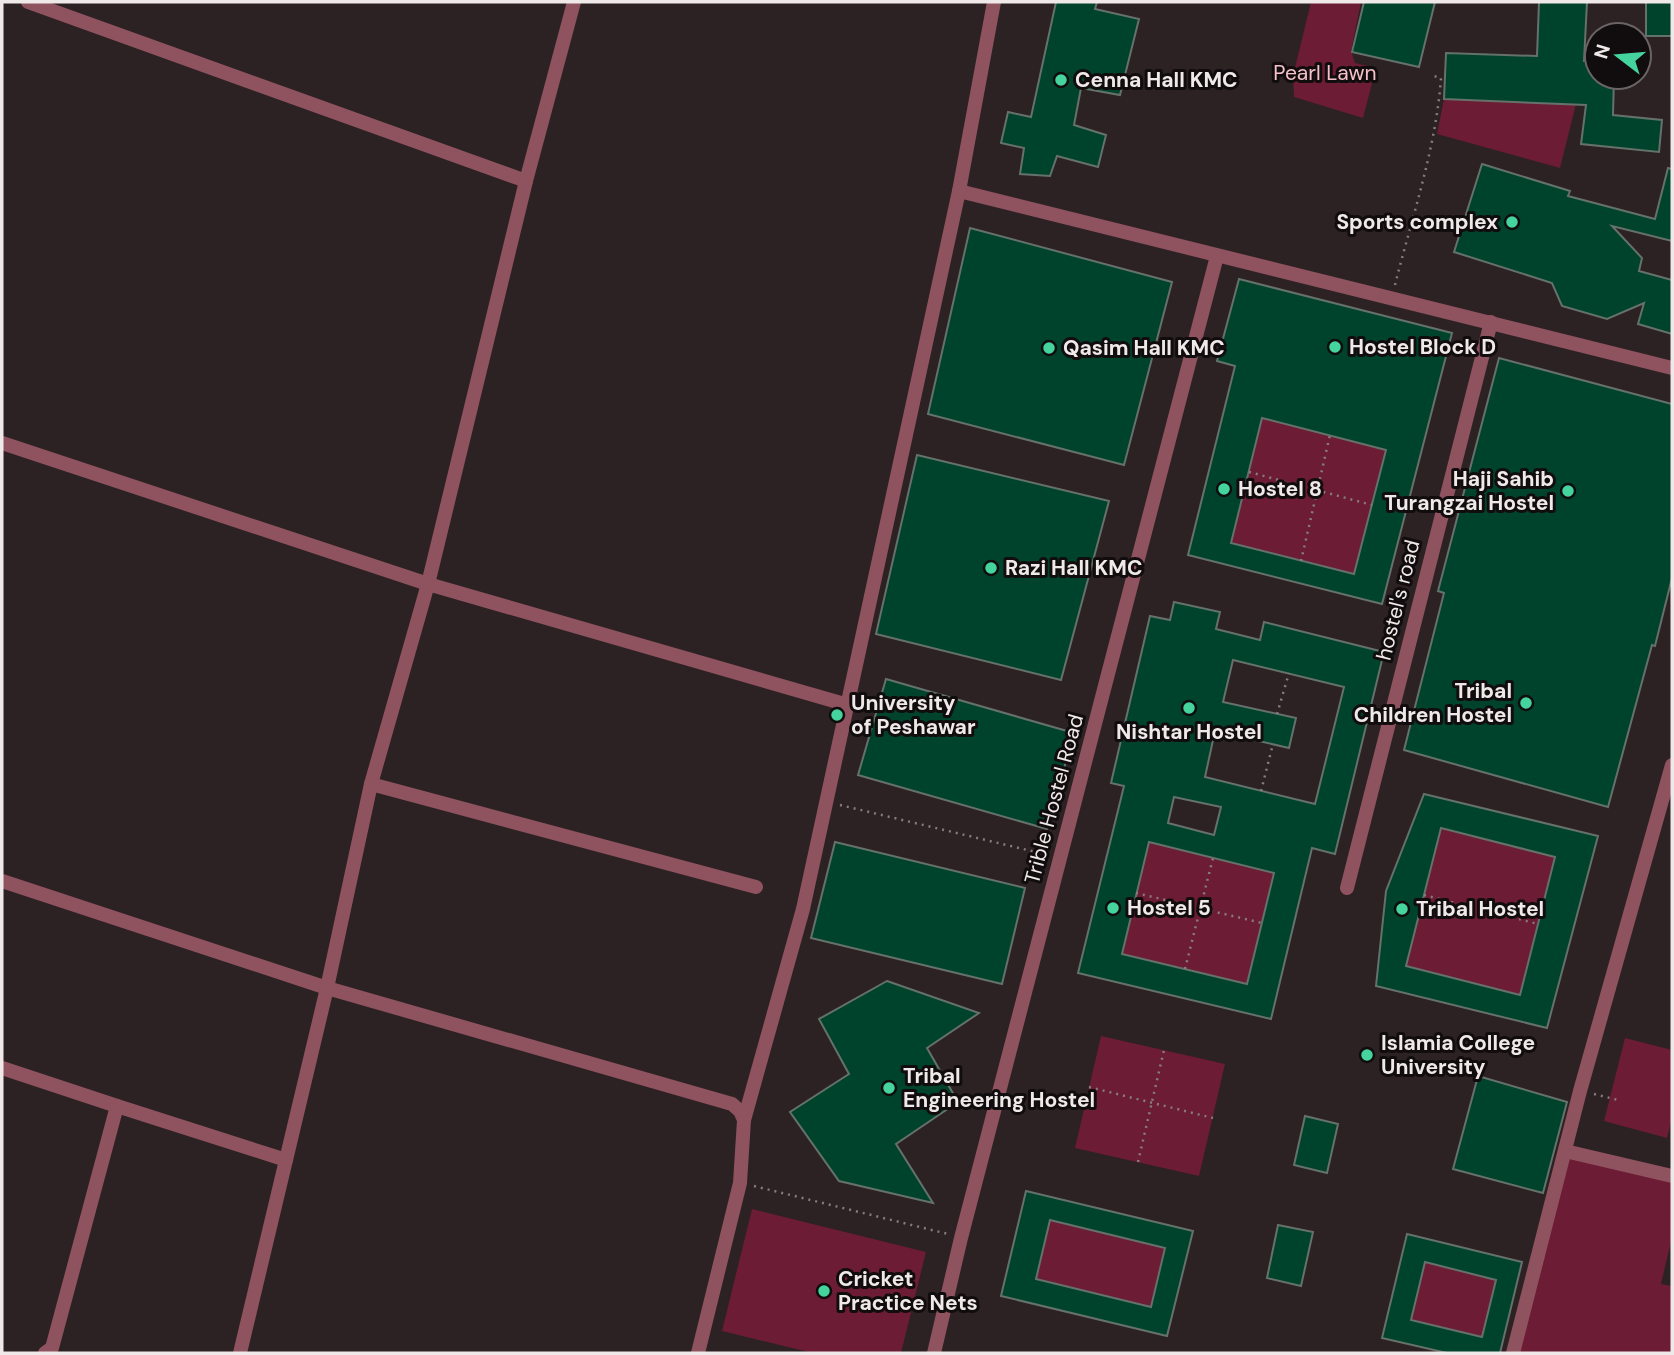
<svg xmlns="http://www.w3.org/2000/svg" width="1674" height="1355" font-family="'DM Sans',sans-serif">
<rect width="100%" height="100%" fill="#2c2123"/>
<g fill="#6c1c35">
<path d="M1311,2H1361L1351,51L1355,63L1376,68L1363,118L1294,97L1293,76Z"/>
<path d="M1444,99L1576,104L1560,168L1437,134Z"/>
<path d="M1262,418L1386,450L1354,574L1231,543Z"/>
<path d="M1441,828L1555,857L1520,995L1406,966Z"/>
<path d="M1149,842L1274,873L1247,984L1122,954Z"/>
<path d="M1101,1036L1225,1064L1199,1176L1075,1148Z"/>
<path d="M1625,1038L1672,1050V1118L1667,1138L1604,1121Z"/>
<path d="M1565,1151L1672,1176V1238L1661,1284L1672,1286V1353H1513Z"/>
<path d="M752,1209L926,1252L901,1353H813L722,1331Z"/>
<path d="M1050,1220L1165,1248L1151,1307L1036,1279Z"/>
<path d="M1425,1262L1496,1280L1482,1337L1411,1320Z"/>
</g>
<g fill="#00432d" stroke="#65716b" stroke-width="2" fill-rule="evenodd">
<path d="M1056,2H1097L1095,9L1139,19L1120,95L1081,88L1074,125L1106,135L1098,167L1057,156L1050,176L1020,174L1024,148L1001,143L1008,112L1031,117Z"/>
<path d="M1364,2H1435L1419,67L1352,52Z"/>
<path d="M1539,2H1587L1584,61H1597V77H1614L1613,115L1662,120L1659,152L1581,144L1586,105L1444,99L1446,53L1537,56Z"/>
<rect x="1646" y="2" width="26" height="34"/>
<path d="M1482,164L1570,191L1568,196L1655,219L1668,168L1672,169V241L1612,226L1642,258L1639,271L1672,280V334L1638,324L1644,303L1607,319L1562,306L1552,283L1454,252Z"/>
<path d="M970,228L1172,282L1124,465L928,414Z"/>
<path d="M1239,279L1452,333L1382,604L1188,555L1235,366L1217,361ZM1262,418L1386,450L1354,574L1231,543Z"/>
<path d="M1499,358L1672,404V578L1655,646L1652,645L1608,807L1404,750L1444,593L1438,591Z"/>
<path d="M917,455L1109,501L1061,680L876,634Z"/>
<path d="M1174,602L1220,612L1216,629L1260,640L1264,622L1384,652L1335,854L1312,848L1271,1019L1078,973L1124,786L1111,783L1150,616L1170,620ZM1233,660L1344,687L1315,804L1205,777L1215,731L1289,748L1296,718L1223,702ZM1174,797L1221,807L1214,835L1168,823ZM1149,842L1274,873L1247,984L1122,954Z"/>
<path d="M886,679L1074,733L1047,829L858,775Z"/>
<path d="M1424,794L1598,836L1547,1028L1376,986L1386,891ZM1441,828L1555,857L1520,995L1406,966Z"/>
<path d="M835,842L1025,888L1002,984L811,938Z"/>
<path d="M887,981L979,1013L927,1048L958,1102L896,1144L933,1203L839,1181L790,1112L849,1074L819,1019Z"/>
<path d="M1478,1076L1567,1102L1543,1193L1453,1169Z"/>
<path d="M1305,1116L1338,1124L1327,1173L1294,1165Z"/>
<path d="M1026,1191L1193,1231L1167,1336L1001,1296ZM1050,1220L1165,1248L1151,1307L1036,1279Z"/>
<path d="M1278,1225L1313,1232L1301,1286L1267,1278Z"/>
<path d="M1407,1234L1522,1262L1500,1353H1447L1382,1338ZM1425,1262L1496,1280L1482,1337L1411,1320Z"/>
</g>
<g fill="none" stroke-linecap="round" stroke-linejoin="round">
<g stroke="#867d7f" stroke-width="2.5" stroke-dasharray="2 5" stroke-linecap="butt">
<path d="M1395,285C1412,217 1436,148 1441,78L1430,75"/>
<path d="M1249,472L1372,505"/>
<path d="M1301,561L1330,435"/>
<path d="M1277,714L1289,673"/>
<path d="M1261,791L1273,744"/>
<path d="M840,805L1044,854"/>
<path d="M1136,893L1262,923"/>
<path d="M1424,895L1538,924"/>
<path d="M1185,969L1213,858"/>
<path d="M1089,1087L1213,1118"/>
<path d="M1594,1094L1618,1100"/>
<path d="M1138,1162L1164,1050"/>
<path d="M754,1186L948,1234"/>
</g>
<g stroke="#8f525f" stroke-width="14">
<path d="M28,2L526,181"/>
<path d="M959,191L1672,368"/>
<path d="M2,443L428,584L848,705"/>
<path d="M371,784L756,887"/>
<path d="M2,881L327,988L732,1104L740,1111L744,1120L740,1183L698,1353"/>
<path d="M1347,888L1491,322"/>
<path d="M2,1068L117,1106L52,1348L45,1353"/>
<path d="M117,1106L286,1160"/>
<path d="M744,1120L803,909L959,191L994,2"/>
<path d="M1565,1151L1672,1176"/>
<path d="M240,1353L327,988L371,784L428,584L526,181L574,2"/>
<path d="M934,1353L961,1238L1217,256"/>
<path d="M1513,1353L1580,1091L1672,765"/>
</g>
</g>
<g fill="#46d49e" stroke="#110c0d" stroke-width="2.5">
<circle cx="1061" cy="80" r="7"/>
<circle cx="1512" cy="222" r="7"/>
<circle cx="1335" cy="347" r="7"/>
<circle cx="1049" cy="348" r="7"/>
<circle cx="1224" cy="489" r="7"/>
<circle cx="1568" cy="491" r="7"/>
<circle cx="991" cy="568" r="7"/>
<circle cx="1526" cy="703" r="7"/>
<circle cx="1189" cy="708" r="7"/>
<circle cx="837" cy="715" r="7"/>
<circle cx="1113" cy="908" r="7"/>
<circle cx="1402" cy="909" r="7"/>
<circle cx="1367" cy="1055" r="7"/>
<circle cx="889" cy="1088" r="7"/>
<circle cx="824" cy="1291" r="7"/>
</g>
<g text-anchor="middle" stroke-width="6" stroke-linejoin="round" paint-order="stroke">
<g font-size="21" fill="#f4c0c9" stroke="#110c0d">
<text x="1325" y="80">Pearl Lawn</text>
</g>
<g font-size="21" font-weight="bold" fill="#f0e9ea" stroke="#110c0d" text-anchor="start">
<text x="1075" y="87">Cenna Hall KMC</text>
<text x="1498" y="229" text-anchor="end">Sports complex</text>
<text x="1349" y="354">Hostel Block D</text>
<text x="1063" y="355">Qasim Hall KMC</text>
<text x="1554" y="486" text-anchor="end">Haji Sahib<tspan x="1554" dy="24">Turangzai Hostel</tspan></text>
<text x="1238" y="496">Hostel 8</text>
<text x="1005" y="575">Razi Hall KMC</text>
<text x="1512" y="698" text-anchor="end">Tribal<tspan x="1512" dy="24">Children Hostel</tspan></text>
<text x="851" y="710">University<tspan x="851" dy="24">of Peshawar</tspan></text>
<text x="1189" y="739" text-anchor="middle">Nishtar Hostel</text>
<text x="1127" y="915">Hostel 5</text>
<text x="1416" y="916">Tribal Hostel</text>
<text x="1381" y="1050">Islamia College<tspan x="1381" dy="24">University</tspan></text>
<text x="903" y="1083">Tribal<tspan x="903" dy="24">Engineering Hostel</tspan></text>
<text x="838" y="1286">Cricket<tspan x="838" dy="24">Practice Nets</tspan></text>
</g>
<g font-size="21" fill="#f0e9ea" stroke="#110c0d">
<text transform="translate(1398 600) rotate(-76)" y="7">hostel's road</text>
<text transform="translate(1054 799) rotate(-75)" y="7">Trible Hostel Road</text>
</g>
</g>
<rect width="1674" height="1355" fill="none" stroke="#f0e9ea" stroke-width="7"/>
<g transform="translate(1618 56) rotate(286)"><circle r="33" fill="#110c0d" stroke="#6a6465" stroke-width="2"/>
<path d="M0-5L12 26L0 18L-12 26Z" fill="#46d49e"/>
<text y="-10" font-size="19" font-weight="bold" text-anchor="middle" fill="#f0e9ea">N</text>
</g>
</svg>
